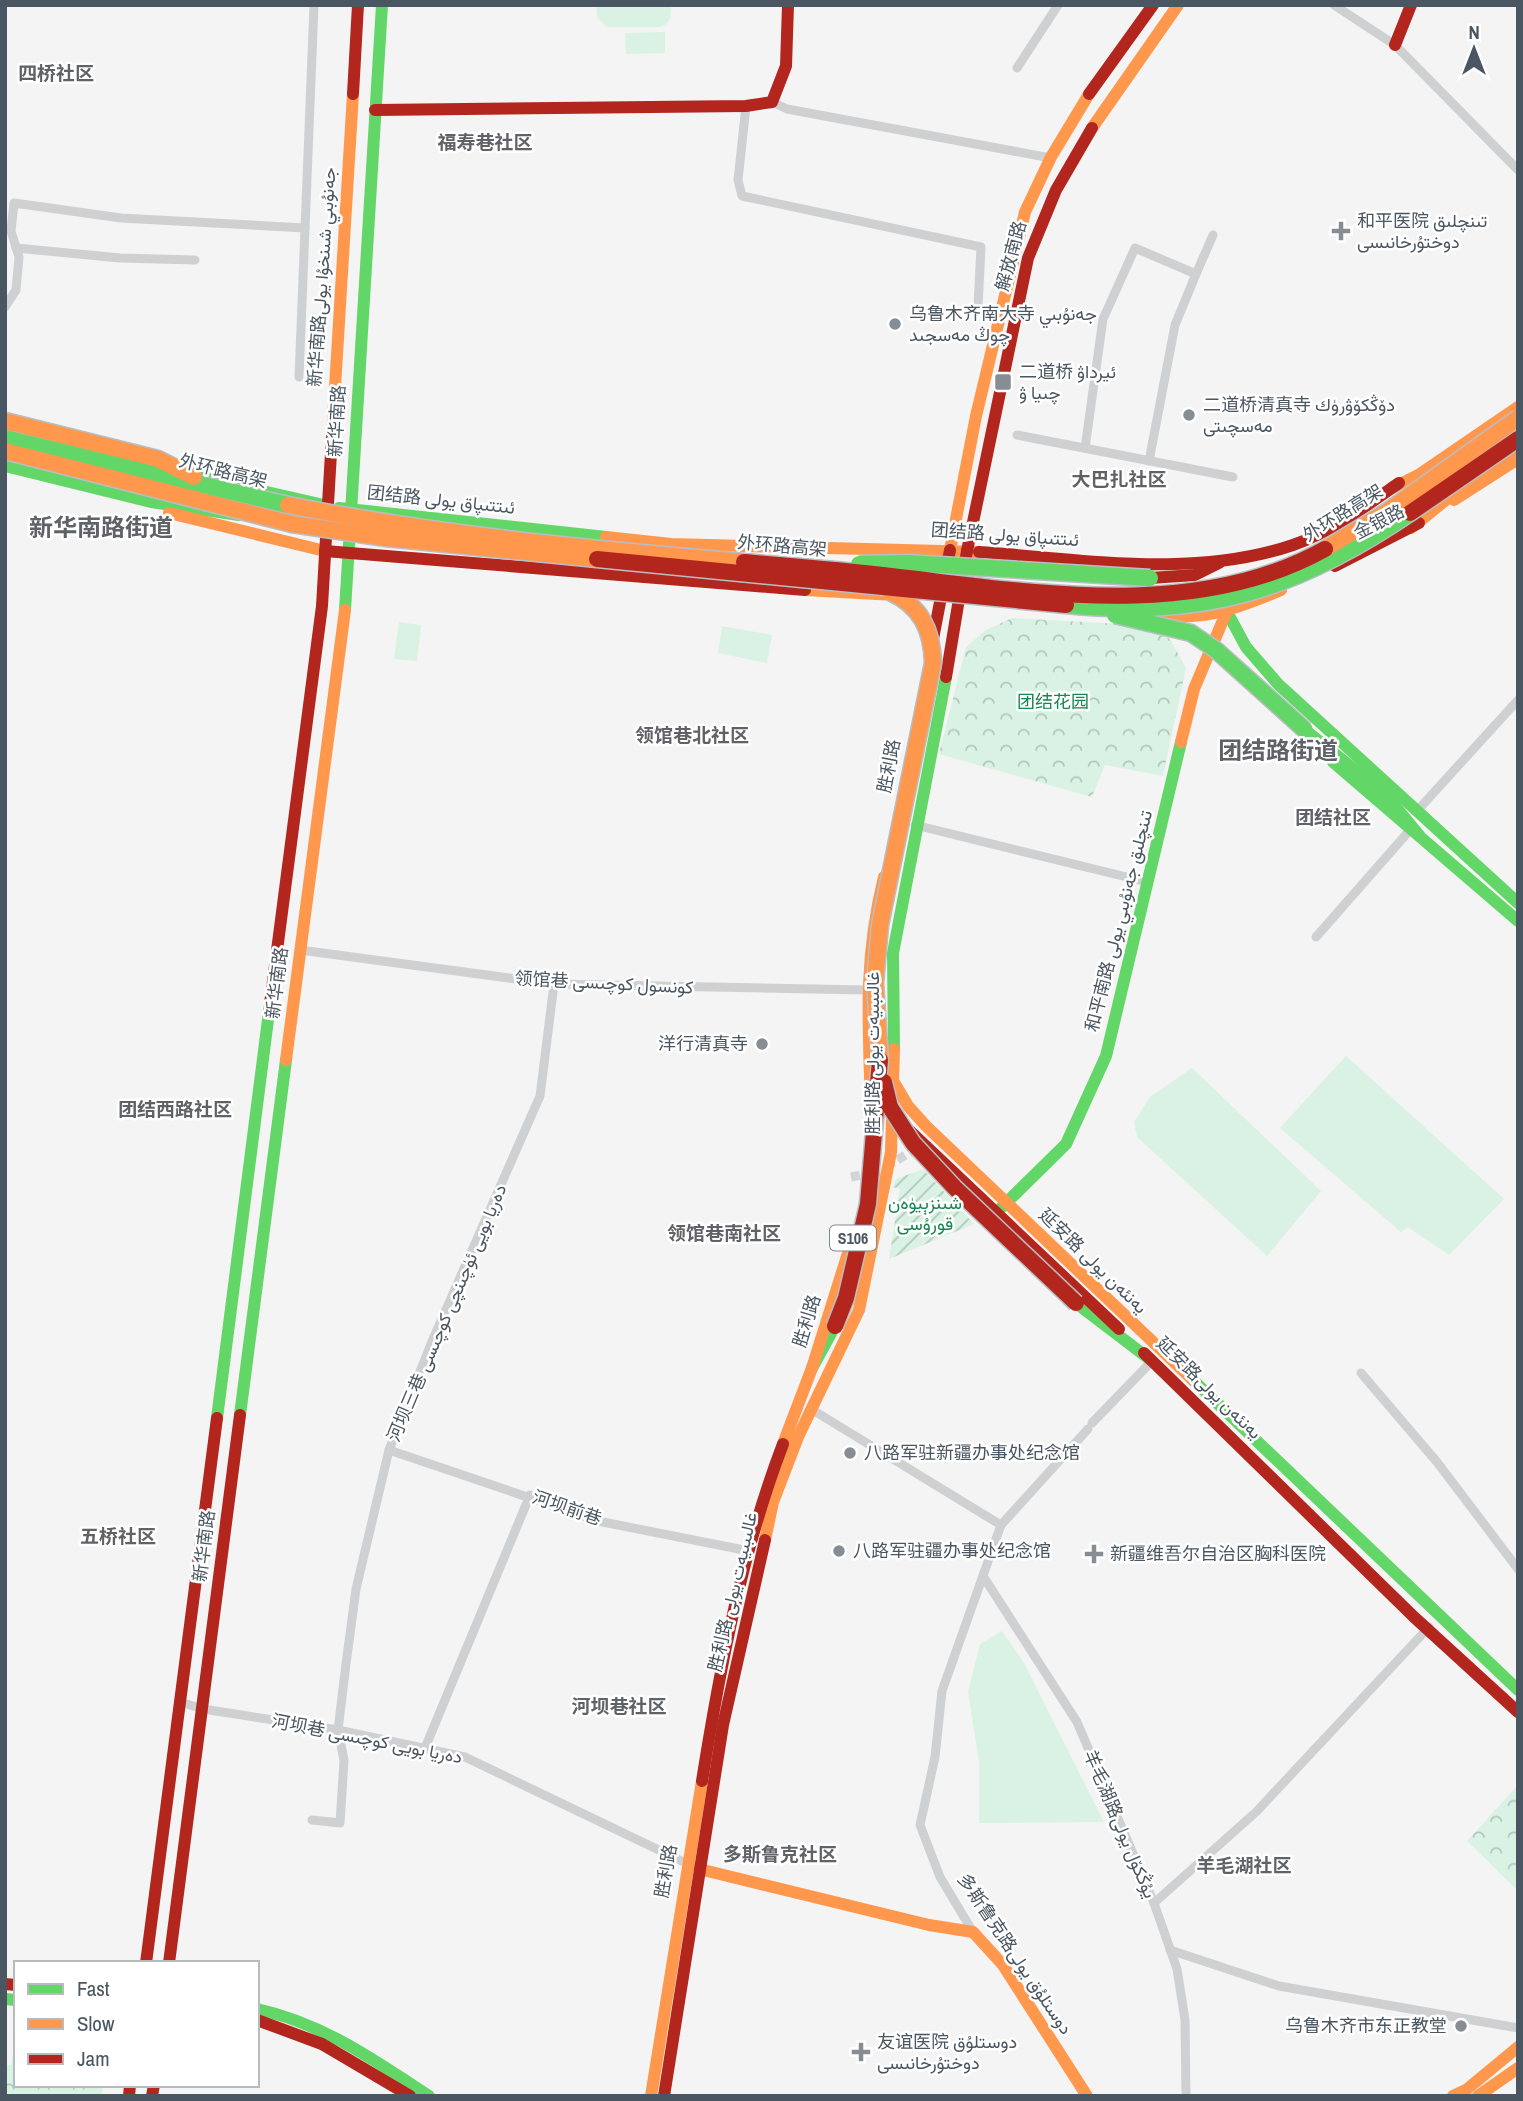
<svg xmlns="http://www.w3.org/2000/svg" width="1523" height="2101" font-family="'Archivo Narrow',Vazirmatn,'Noto Sans SC',sans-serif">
<defs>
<pattern id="park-crowns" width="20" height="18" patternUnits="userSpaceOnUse" patternTransform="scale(1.75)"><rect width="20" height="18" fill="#d9f2e3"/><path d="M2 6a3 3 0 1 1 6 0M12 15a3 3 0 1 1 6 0" fill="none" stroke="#b2c7bb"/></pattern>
<pattern id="garden-furrows" width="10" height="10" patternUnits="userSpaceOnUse" patternTransform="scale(1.75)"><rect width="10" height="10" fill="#d9f2e3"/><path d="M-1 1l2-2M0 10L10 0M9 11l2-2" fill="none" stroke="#b2c7bb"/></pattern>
</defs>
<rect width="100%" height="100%" fill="#f4f4f4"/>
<g fill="url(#park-crowns)">
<path d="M1012,618L1139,625L1170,639L1186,668L1163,776L1105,765L1092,797L939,754L966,647L986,630Z"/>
<path d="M1518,1785V1891L1467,1841Z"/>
<path d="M16,2039V2085H103L102,2096H5V2065H11Z"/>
</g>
<path fill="url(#garden-furrows)" d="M923,1169L974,1224L889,1259L900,1189L893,1187L896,1179Z"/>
<g fill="#d9f2e3">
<path d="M596,5H671C671,16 671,22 661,27H607L597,17Z"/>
<path d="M665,32V53L626,54L625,33Z"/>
<path d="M399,622L421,625L417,661L394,659Z"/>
<path d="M722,626L772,635L767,663L718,653Z"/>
<path d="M1346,1056L1504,1199L1449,1255L1408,1227L1401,1232L1280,1128Z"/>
<path d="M1192,1068L1321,1191L1267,1256L1137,1137L1134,1122L1150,1097Z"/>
<path d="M1002,1631L1024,1663L1104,1822L979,1823V1761L968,1692L980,1644Z"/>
</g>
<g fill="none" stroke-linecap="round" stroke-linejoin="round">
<g stroke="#d2d4d7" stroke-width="9" stroke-dasharray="9 4.5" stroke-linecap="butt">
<path d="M886,1167L918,1147"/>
<path d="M851,1177L873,1173"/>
</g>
<g stroke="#ced0d2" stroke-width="9">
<path d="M1334,5L1395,45L1518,170"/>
<path d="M1017,68L1058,5"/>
<path d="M772,102L787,109L1051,158"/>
<path d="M746,106L738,180L742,196L981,247L978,307"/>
<path d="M16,248L120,258L195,260"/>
<path d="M1196,274L1213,235"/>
<path d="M5,307L16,290L19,257L11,231L14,203L121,218L305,228"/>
<path d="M299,377L314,5"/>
<path d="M1017,435L1233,477"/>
<path d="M1085,448L1103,319L1135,248L1196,274L1175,325L1149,461"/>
<path d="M1417,811L1518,700"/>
<path d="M915,825L1147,882"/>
<path d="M1316,937L1410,830"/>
<path d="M300,950L554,984L867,990"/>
<path d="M1361,1373L1437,1462L1518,1569"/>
<path d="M811,1409L1001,1525"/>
<path d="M1092,1423L1152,1361"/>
<path d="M389,1450L598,1521L749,1551"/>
<path d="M983,1576L1077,1722L1154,1903L1177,1969L1185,2020L1186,2096"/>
<path d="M180,1702L203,1709L338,1730L465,1757L690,1865"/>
<path d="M425,1748L530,1495"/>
<path d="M312,1820L340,1823L344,1760L338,1730L346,1664L356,1589L389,1450L433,1339L540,1096L554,984"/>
<path d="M1154,1903L1256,1812L1429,1627"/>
<path d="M973,1932L940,1877L920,1825L935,1757L942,1691L1001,1525L1088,1429"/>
<path d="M1170,1950L1279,1986L1518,2028"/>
</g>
<g stroke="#63d668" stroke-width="12">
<path d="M5,466L151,502L239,515"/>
<path d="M188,474L324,505"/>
<path d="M339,508L606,537"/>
<path d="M345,610L382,5"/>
<path d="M1226,610L1246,647L1278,684L1518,903"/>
<path d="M1305,730L1385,794L1419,835"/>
<path d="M1333,762L1518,921"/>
<path d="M894,1049L893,953L946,677"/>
<path d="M1001,1208L1066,1144L1106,1056L1181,742"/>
<path d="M1076,1303L1152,1361"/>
<path d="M812,1368L835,1326"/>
<path d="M1195,1382L1518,1690"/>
<path d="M240,1415L286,1060"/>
<path d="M217,1418L270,1004"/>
<path d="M5,1999L16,2000"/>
<path d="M257,2009C322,2023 374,2060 429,2096"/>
</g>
<g stroke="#ff974d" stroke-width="12">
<path d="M1092,128L1178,5"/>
<path d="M332,436L353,94"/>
<path d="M1392,488L1420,474L1518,407"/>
<path d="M1454,500L1518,459"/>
<path d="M169,513L325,551"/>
<path d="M1411,528L1468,482L1518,449"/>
<path d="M606,537L671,544L979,552"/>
<path d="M950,550L976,416L1025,212L1051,157L1089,94"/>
<path d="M805,590L895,595"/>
<path d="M1145,614C1201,622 1231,611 1281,590"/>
<path d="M1181,742L1194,689L1226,613"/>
<path d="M286,1060L345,610"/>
<path d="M895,1084L908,1106L926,1126L1195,1382"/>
<path d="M871,1103C868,1021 864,957 884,877"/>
<path d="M783,1444L812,1368L854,1234"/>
<path d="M765,1540L773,1502L798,1437L859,1310L891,1152L894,1049"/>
<path d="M699,1869L929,1925L973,1932L1003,1965L1087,2096"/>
<path d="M651,2096L702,1781"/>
<path d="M1453,2096L1466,2090L1518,2047"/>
<path d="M1478,2096L1518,2068"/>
</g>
<g stroke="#b3261e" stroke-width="12">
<path d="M1395,45L1411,5"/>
<path d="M353,94L358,5"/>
<path d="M1089,94L1153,5"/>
<path d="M375,110L746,106L772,102L786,66L788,5"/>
<path d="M82,449L153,466"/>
<path d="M325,551L805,590"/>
<path d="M967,551L1028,258L1056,190L1092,128"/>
<path d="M979,552C1082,559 1193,579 1293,545C1331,532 1366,506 1399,483"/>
<path d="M1335,566L1419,523"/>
<path d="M1150,578L1195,575L1219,563"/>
<path d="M932,644L950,550"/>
<path d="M946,677L967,551"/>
<path d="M270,1004L322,606L332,436"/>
<path d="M910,1131L1119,1329"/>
<path d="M1144,1353L1414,1617L1518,1712"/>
<path d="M702,1781C720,1668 742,1551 783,1444"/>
<path d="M146,1963L217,1418"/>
<path d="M169,1963L240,1415"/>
<path d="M5,1984L16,1985"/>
<path d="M257,2020L322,2044L410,2096"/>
<path d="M129,2096L130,2085"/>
<path d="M152,2096L154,2085"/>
<path d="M664,2096L723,1725L765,1540"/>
</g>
<defs>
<g id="fast-bridge">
<path d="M5,438L288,505"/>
<path d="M859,564L908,563L1150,578"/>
<path d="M1066,605C1204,619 1296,590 1410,513"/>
<path d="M1115,615L1191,633L1216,650L1305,730"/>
</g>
<g id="slow-bridge">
<path d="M5,421L158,459L194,477"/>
<path d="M5,451L292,524L386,538L597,559"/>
<path d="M288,505C439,535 591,549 744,562"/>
<path d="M1325,549L1388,511L1518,418"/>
<path d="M880,1060L875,983L880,925L933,663C932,630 921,606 890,592"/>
</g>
<g id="jam-bridge">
<path d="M1410,513L1518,439"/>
<path d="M597,559L1066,605"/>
<path d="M744,562C799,567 854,571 908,578C1044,594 1200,619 1325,549"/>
<path d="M884,1082L890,1107L913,1143L955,1188L1076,1303"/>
<path d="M835,1326L846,1298L868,1204L880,1060"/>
</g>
</defs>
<use href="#fast-bridge" stroke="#b9bec3" stroke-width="19" stroke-linecap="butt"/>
<use href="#slow-bridge" stroke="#b9bec3" stroke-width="19" stroke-linecap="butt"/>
<use href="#jam-bridge" stroke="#b9bec3" stroke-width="19" stroke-linecap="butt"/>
<use href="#fast-bridge" stroke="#63d668" stroke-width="16"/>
<use href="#slow-bridge" stroke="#ff974d" stroke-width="16"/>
<use href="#jam-bridge" stroke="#b3261e" stroke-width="16"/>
</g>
<g fill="#868d94" stroke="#fff" stroke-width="2.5">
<path d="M1337.5 220.5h7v7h7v7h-7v7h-7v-7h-7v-7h7z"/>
<circle cx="895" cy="324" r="7"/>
<rect x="994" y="373" width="18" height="18" rx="3.5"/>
<circle cx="1189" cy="415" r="7"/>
<circle cx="762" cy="1044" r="7"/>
<circle cx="850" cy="1453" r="7"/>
<circle cx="839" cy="1551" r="7"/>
<path d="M1090.5 1543.5h7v7h7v7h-7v7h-7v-7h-7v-7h7z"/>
<circle cx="1461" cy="2026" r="7"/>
<path d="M857.5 2041.5h7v7h7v7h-7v7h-7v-7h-7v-7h7z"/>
</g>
<g text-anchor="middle" stroke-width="5" stroke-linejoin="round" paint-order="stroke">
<rect fill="#fff" stroke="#808990" stroke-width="2" x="830" y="1225.5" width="46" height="25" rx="5"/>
<g font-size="16" font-weight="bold" fill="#4a5661">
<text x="853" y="1244">S106</text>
</g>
<g font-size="18" fill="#4a5661" stroke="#fff" text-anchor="start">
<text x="1357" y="227">和平医院 تىنچلىق<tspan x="1357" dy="21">دوختۇرخانىسى</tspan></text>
<text x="909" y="320">乌鲁木齐南大寺 جەنۇبىي<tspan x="909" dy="21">چوڭ مەسجىد</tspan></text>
<text x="1019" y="378">二道桥 ئيرداۋ<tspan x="1019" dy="21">چىيا ۋ</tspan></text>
<text x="1203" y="411">二道桥清真寺 دۆڭكۆۋرۈك<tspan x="1203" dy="21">مەسچىتى</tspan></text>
<text x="748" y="1050" text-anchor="end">洋行清真寺</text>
<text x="864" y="1459">八路军驻新疆办事处纪念馆</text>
<text x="853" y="1557">八路军驻疆办事处纪念馆</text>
<text x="1110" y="1560">新疆维吾尔自治区胸科医院</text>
<text x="1447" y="2032" text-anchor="end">乌鲁木齐市东正教堂</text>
<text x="877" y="2048">友谊医院 دوستلۇق<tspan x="877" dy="21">دوختۇرخانىسى</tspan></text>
</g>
<g font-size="18" fill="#4a5661" stroke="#fff">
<text transform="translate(1011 256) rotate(-75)" y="6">解放南路</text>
<text transform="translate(322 277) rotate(-86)" y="6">新华南路جەنۇبىي شىنخۇا يولى</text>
<text transform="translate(337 421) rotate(-87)" y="6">新华南路</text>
<text transform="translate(223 471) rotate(14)" y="6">外环路高架</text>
<text transform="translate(441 500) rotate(6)" y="6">团结路 ئىتتىپاق يولى</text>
<text transform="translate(1343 513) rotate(-32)" y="6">外环路高架</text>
<text transform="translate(1379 522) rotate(-27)" y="6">金银路</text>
<text transform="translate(1005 535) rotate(4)" y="6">团结路 ئىتتىپاق يولى</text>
<text transform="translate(782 546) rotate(5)" y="6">外环路高架</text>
<text transform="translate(889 766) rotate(-79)" y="6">胜利路</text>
<text transform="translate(1119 921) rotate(-76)" y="6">和平南路 تىنچلىق جەنۇبىي يولى</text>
<text transform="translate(277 983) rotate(-83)" y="6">新华南路</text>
<text transform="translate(604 983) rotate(3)" y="6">领馆巷 كونسول كوچىسى</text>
<text transform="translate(873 1053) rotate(-90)" y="6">胜利路 غالىبىيەت يولى</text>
<text transform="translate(1093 1261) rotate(44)" y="6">延安路 يەنئەن يولى</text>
<text transform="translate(447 1313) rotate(-67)" y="6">河坝三巷 دەريا بويى ئۈچىنچى كوچىسى</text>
<text transform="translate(807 1321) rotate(-73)" y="6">胜利路</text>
<text transform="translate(1209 1388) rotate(44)" y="6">延安路يەنئەن يولى</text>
<text transform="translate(567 1508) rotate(19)" y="6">河坝前巷</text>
<text transform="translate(204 1546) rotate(-83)" y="6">新华南路</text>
<text transform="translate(733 1592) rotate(-77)" y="6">胜利路 غالىبىيەت يولى</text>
<text transform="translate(367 1739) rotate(11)" y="6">河坝巷 دەريا بويى كوچىسى</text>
<text transform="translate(1120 1824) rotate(67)" y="6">羊毛湖路يۇڭكۆل يولى</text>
<text transform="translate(666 1871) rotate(-80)" y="6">胜利路</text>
<text transform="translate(1015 1954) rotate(56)" y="6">多斯鲁克路دوستلۇق يولى</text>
</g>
<g font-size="18" fill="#17864f" stroke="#fff">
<text x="1053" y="708">团结花园</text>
<text x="925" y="1209">شىنزېيۈەن<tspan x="925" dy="21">قورۇسى</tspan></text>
</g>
<g font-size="19" font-weight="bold" fill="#5f6368" stroke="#fff">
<text x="56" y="80">四桥社区</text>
<text x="485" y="149">福寿巷社区</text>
<text x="1119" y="486">大巴扎社区</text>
<text x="692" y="742">领馆巷北社区</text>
<text x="1333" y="824">团结社区</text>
<text x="175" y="1116">团结西路社区</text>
<text x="724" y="1240">领馆巷南社区</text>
<text x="118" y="1543">五桥社区</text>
<text x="619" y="1713">河坝巷社区</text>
<text x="780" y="1861">多斯鲁克社区</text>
<text x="1244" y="1872">羊毛湖社区</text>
</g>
<g font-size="24" font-weight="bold" fill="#5f6368" stroke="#fff">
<text x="101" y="536">新华南路街道</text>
<text x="1278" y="759">团结路街道</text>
</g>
</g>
<rect width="1523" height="2101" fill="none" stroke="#4a5661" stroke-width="14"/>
<rect x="14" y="1961" width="245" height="126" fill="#ffffff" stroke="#b7bbc0" stroke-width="2"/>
<rect x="28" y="1984" width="35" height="10" fill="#63d668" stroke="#b7bbc0" stroke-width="2"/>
<text x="77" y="1996" font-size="21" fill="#4a5661">Fast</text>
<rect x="28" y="2019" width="35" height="10" fill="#ff974d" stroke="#b7bbc0" stroke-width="2"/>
<text x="77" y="2031" font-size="21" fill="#4a5661">Slow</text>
<rect x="28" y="2054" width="35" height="10" fill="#b3261e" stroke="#b7bbc0" stroke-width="2"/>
<text x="77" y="2066" font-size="21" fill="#4a5661">Jam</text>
<g transform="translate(1474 49)" stroke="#ffffff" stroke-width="5" paint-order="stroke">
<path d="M0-5L12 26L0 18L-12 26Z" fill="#4a5661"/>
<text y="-10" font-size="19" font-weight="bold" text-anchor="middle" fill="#4a5661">N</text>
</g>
</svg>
